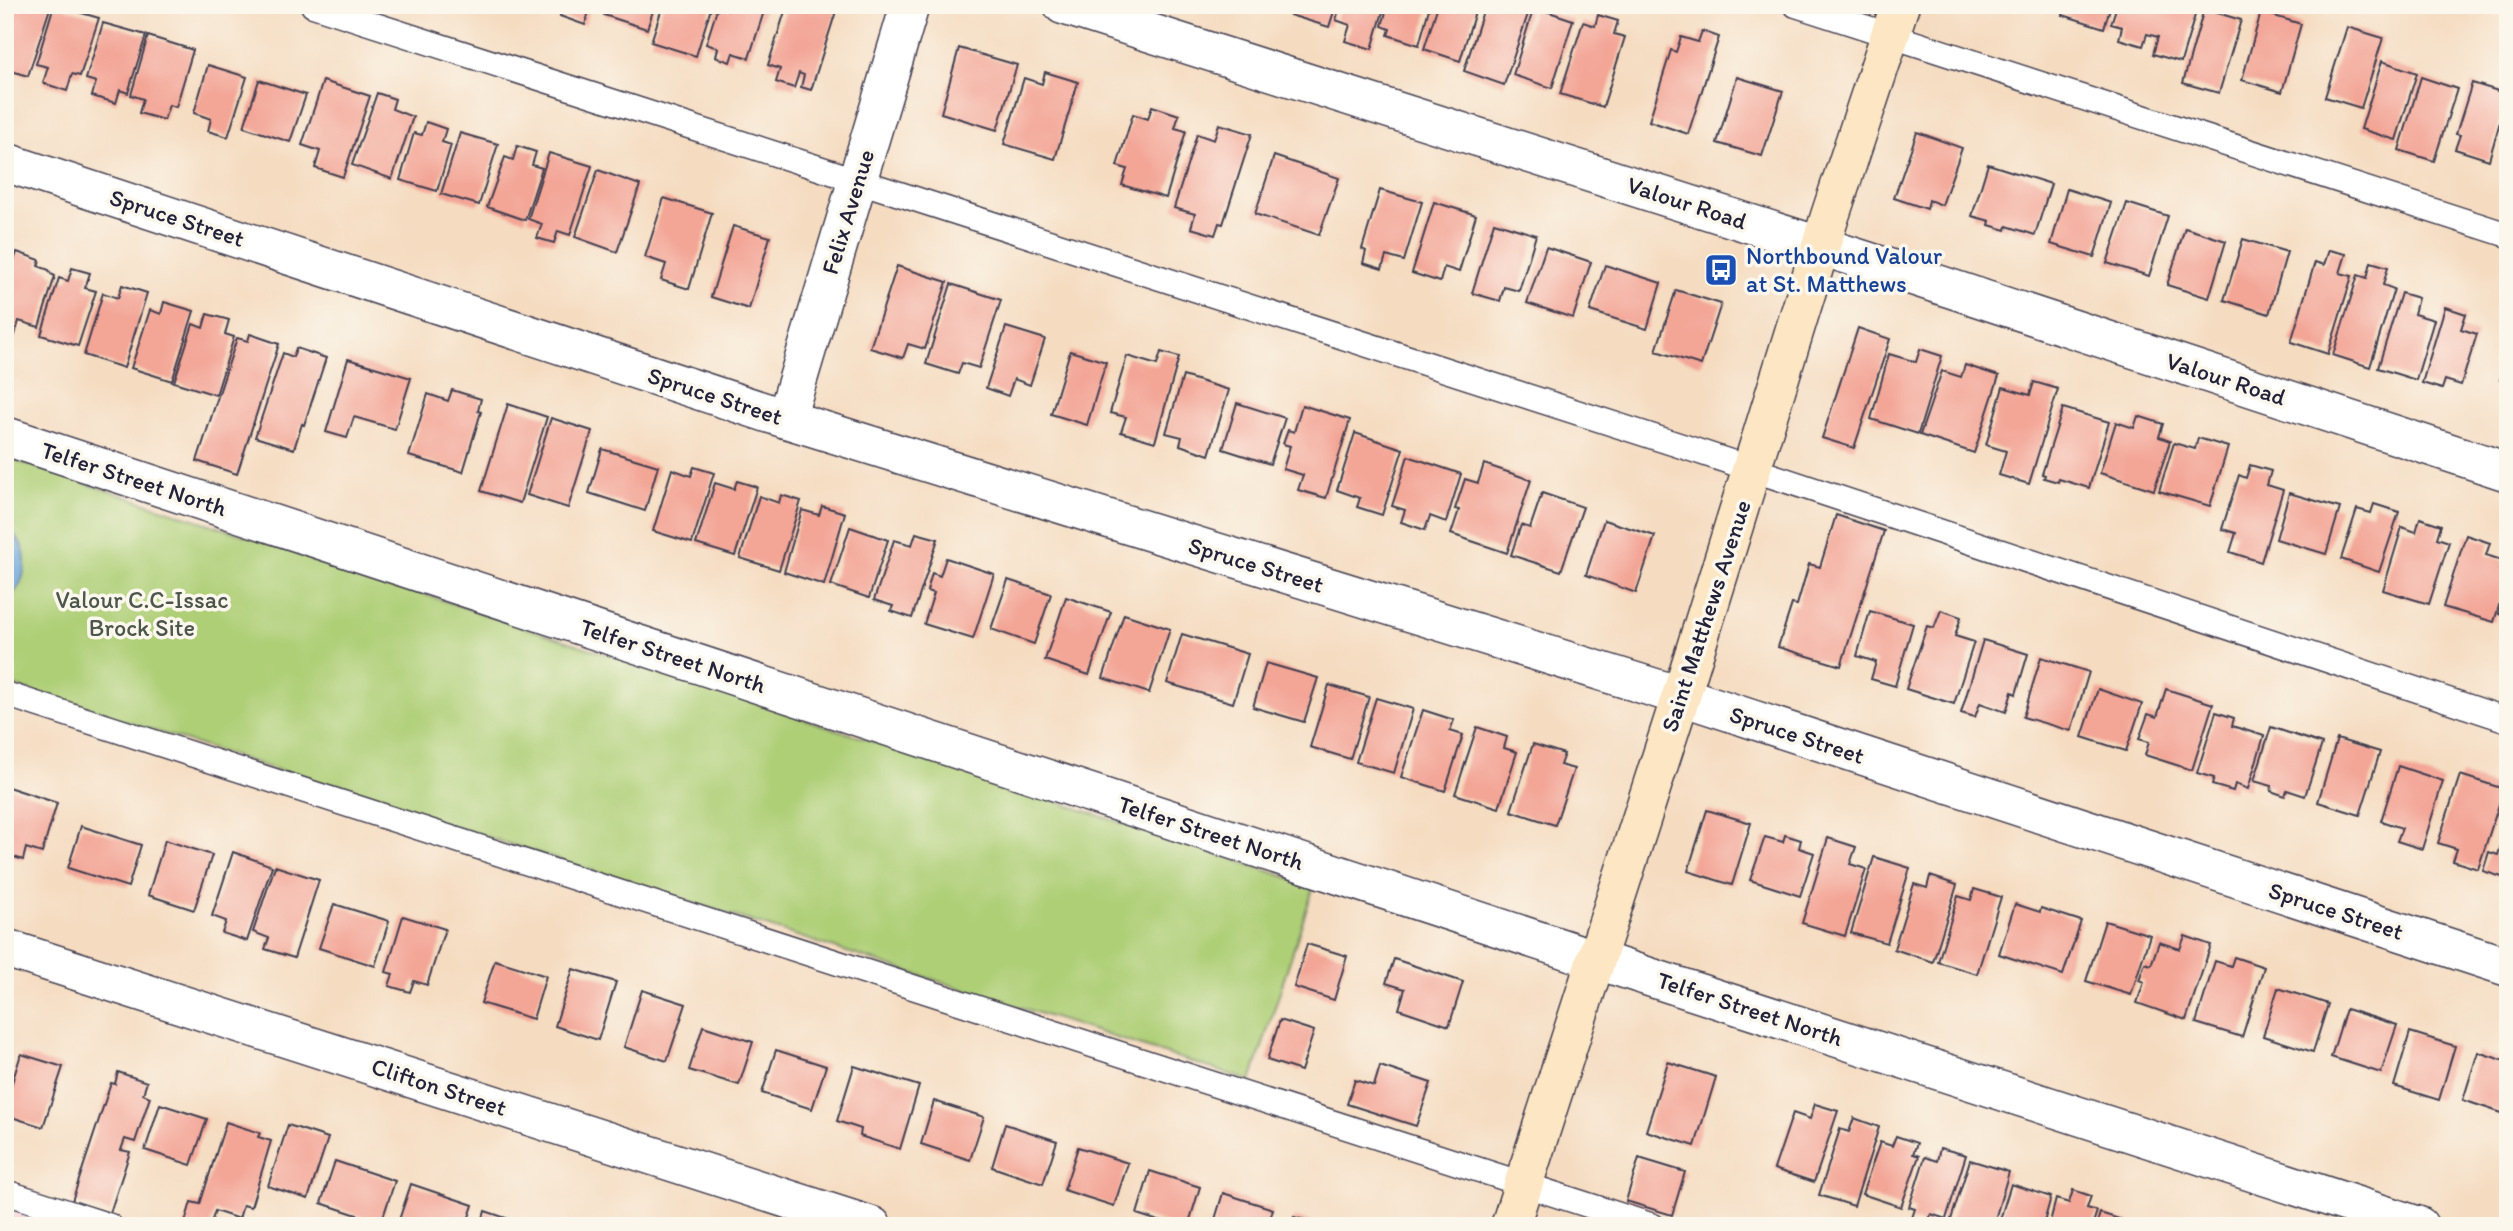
<svg xmlns="http://www.w3.org/2000/svg" width="2513" height="1231" font-family="Itim,sans-serif">
<rect width="100%" height="100%" fill="#fbf7ec"/>
<filter id="ink" filterUnits="userSpaceOnUse"><feTurbulence type="fractalNoise" baseFrequency=".0143" numOctaves="2"/><feDisplacementMap in="SourceGraphic" scale="14" xChannelSelector="R" yChannelSelector="G"/><feConvolveMatrix kernelMatrix="1 2 1 2 8 2 1 2 1" color-interpolation-filters="sRGB"/></filter>
<filter id="wash" filterUnits="userSpaceOnUse"><feTurbulence type="fractalNoise" baseFrequency=".00686" numOctaves="4" result="noise"/><feDisplacementMap in="SourceGraphic" scale="28" xChannelSelector="R" yChannelSelector="G"/><feGaussianBlur stdDeviation="1.57" result="paint"/><feColorMatrix in="noise" values="0 0 0 0 0 0 0 0 0 0 0 0 0 0 0 0 0 1.4 0 .05"/><feComposite in="paint" operator="in"/></filter>
<g filter="url(#wash)">
<rect width="100%" height="100%" fill="#f5dcc1"/>
<path fill="#f6cfd5" d="M5,1203L75,1226H5Z"/>
<path fill="#afcf77" stroke="#687859" stroke-width="2" d="M5,457L1314,886L1251,1081L5,683Z"/>
<path fill="#6da8de" stroke="#48658c" stroke-width="2" d="M5,527C34,546 29,582 5,603Z"/>
<g id="blocks">
<g fill="#f3a596">
<path d="M5,5H51L28,76L5,69Z"/>
<path d="M54,5L99,18L80,76L72,74L67,91L43,83L48,67L36,64Z"/>
<path d="M563,5H591L585,25L560,16Z"/>
<path d="M607,5H655L647,29L604,15Z"/>
<path d="M663,5H712L696,56L651,42Z"/>
<path d="M730,5H766L749,58L733,53L730,62L716,57L718,48L706,44L718,6L729,10Z"/>
<path d="M787,5H838L811,90L801,87L804,75L799,73L794,88L776,82L780,69L768,65Z"/>
<path d="M1293,5H1336L1329,27L1290,15Z"/>
<path d="M1340,5H1385L1372,49L1345,41L1350,25L1336,20Z"/>
<path d="M1388,5H1430L1419,45L1388,35L1390,29L1382,26Z"/>
<path d="M1438,5H1477L1460,61L1424,49Z"/>
<path d="M1485,5H1523L1530,8L1504,85L1464,71Z"/>
<path d="M2066,5H2111L2104,28L2063,15Z"/>
<path d="M2117,5H2198L2181,62L2153,54L2158,37L2147,34L2143,46L2119,39L2122,27L2111,24Z"/>
<path d="M1534,7L1573,20L1552,88L1513,75Z"/>
<path d="M2204,9L2241,20L2219,93L2183,83Z"/>
<path d="M2261,12L2301,24L2282,92L2242,80Z"/>
<path d="M1598,15L1618,21L1614,34L1625,37L1603,107L1560,94L1583,22L1595,26Z"/>
<path d="M103,23L146,35L128,93L120,90L116,103L92,96L96,82L86,79Z"/>
<path d="M2347,27L2383,38L2361,108L2325,97Z"/>
<path d="M1702,31L1719,37L1688,134L1649,121L1671,50L1676,52L1681,37L1698,42Z"/>
<path d="M148,36L193,50L176,107L169,105L164,120L139,113L143,99L131,95Z"/>
<path d="M959,48L1017,65L997,130L941,113Z"/>
<path d="M2382,61L2417,73L2396,140L2361,129Z"/>
<path d="M208,65L247,77L228,137L208,131L211,119L194,113Z"/>
<path d="M1045,72L1078,82L1055,159L1004,144L1024,78L1042,84Z"/>
<path d="M1737,77L1783,91L1762,156L1717,143Z"/>
<path d="M2421,77L2457,89L2434,161L2399,150Z"/>
<path d="M259,80L306,95L290,142L244,127Z"/>
<path d="M323,81L370,96L343,177L315,168L320,151L302,145Z"/>
<path d="M2472,83L2508,94L2489,160L2455,149L2460,135L2456,134Z"/>
<path d="M377,93L395,99L392,109L413,117L392,179L352,165Z"/>
<path d="M1152,106L1179,115L1175,128L1186,131L1166,198L1122,185L1127,169L1117,166L1133,114L1148,119Z"/>
<path d="M426,122L446,129L442,142L451,145L437,191L400,180L414,133L422,135Z"/>
<path d="M1219,124L1252,134L1223,224L1219,223L1215,235L1191,228L1195,214L1174,208L1197,134L1214,140Z"/>
<path d="M1917,132L1962,148L1942,205L1929,200L1927,209L1894,198Z"/>
<path d="M460,133L498,144L479,205L441,194Z"/>
<path d="M517,146L536,152L532,165L542,168L525,220L487,207L505,157L513,160Z"/>
<path d="M549,153L592,166L570,235L558,231L554,243L537,238L542,224L528,219Z"/>
<path d="M1274,156L1339,178L1319,235L1255,214Z"/>
<path d="M1988,164L2051,184L2035,235L2007,226L2006,230L1989,225L1990,221L1972,216Z"/>
<path d="M598,170L640,185L617,252L575,237Z"/>
<path d="M2067,189L2111,203L2094,257L2051,244Z"/>
<path d="M1380,190L1422,202L1404,261L1386,256L1382,269L1363,263L1366,251L1362,249Z"/>
<path d="M664,198L712,213L689,289L661,280L666,264L645,257Z"/>
<path d="M1434,202L1476,215L1459,272L1444,267L1440,282L1412,273Z"/>
<path d="M2127,203L2168,216L2149,276L2107,263Z"/>
<path d="M1494,222L1536,235L1519,291L1504,287L1500,301L1472,293Z"/>
<path d="M733,226L770,237L749,309L711,297Z"/>
<path d="M2185,228L2226,241L2209,298L2167,285Z"/>
<path d="M2243,239L2287,252L2269,314L2224,300Z"/>
<path d="M1546,247L1591,262L1573,318L1527,303Z"/>
<path d="M2329,250L2346,254L2340,273L2352,276L2328,354L2291,342L2315,262L2324,265Z"/>
<path d="M17,252L40,260L38,266L49,270L51,274L55,276L39,327L19,321L15,335L5,332V287Z"/>
<path d="M2371,262L2388,267L2383,285L2394,289L2370,367L2333,355L2358,275L2367,278Z"/>
<path d="M1605,265L1661,283L1647,329L1590,311Z"/>
<path d="M897,266L947,282L925,349L908,344L903,358L870,348Z"/>
<path d="M72,268L90,273L85,288L96,291L78,346L41,335L59,278L68,281Z"/>
<path d="M951,284L1001,300L979,368L962,363L958,374L926,364Z"/>
<path d="M122,285L147,293L124,368L84,355L103,293L118,298Z"/>
<path d="M1676,290L1721,304L1701,365L1656,351Z"/>
<path d="M2401,293L2418,298L2414,314L2434,320L2416,380L2378,368Z"/>
<path d="M164,302L194,311L172,381L131,368L150,310L161,314Z"/>
<path d="M2445,307L2466,314L2461,329L2477,334L2461,385L2445,380L2442,389L2422,383Z"/>
<path d="M207,314L229,320L225,334L234,337L216,395L174,382L193,324L203,328Z"/>
<path d="M1006,327L1045,339L1030,385L1014,379L1008,396L986,388Z"/>
<path d="M1858,328L1890,339L1854,448L1822,438Z"/>
<path d="M250,334L279,344L237,474L197,461L237,338L248,341Z"/>
<path d="M296,348L326,358L304,425L302,424L294,449L255,437L283,353L293,357Z"/>
<path d="M1920,349L1942,356L1918,434L1871,419L1889,354L1916,362Z"/>
<path d="M1070,351L1106,362L1087,425L1051,414Z"/>
<path d="M1161,352L1179,357L1155,442L1121,432L1126,417L1110,413L1127,356L1157,365Z"/>
<path d="M2507,356H2508V382L2500,380Z"/>
<path d="M348,359L411,378L395,429L354,417L347,438L326,432Z"/>
<path d="M1965,365L1999,376L1974,453L1920,435L1942,371L1961,377Z"/>
<path d="M1183,376L1229,390L1209,455L1180,445L1182,437L1166,433Z"/>
<path d="M2034,382L2058,389L2029,484L1999,475L2006,451L1986,445L2003,387L2030,395Z"/>
<path d="M452,390L481,399L478,411L481,412L463,472L409,456L428,394L448,401Z"/>
<path d="M1237,403L1285,418L1270,464L1223,449Z"/>
<path d="M508,404L547,417L520,503L481,491Z"/>
<path d="M1302,405L1350,420L1326,498L1298,490L1303,475L1283,469L1290,446L1283,444L1288,430L1294,432Z"/>
<path d="M2063,408L2109,422L2089,488L2059,479L2058,482L2044,478L2045,475L2042,474Z"/>
<path d="M2138,416L2163,424L2159,437L2170,441L2154,490L2100,473L2116,422L2134,428Z"/>
<path d="M551,418L592,431L568,508L527,495Z"/>
<path d="M1355,433L1403,449L1382,515L1357,507L1360,498L1337,490Z"/>
<path d="M2198,438L2228,447L2210,506L2159,491L2174,443L2195,449Z"/>
<path d="M602,449L658,466L645,511L589,493Z"/>
<path d="M1408,456L1461,474L1446,522L1430,516L1425,530L1401,522L1405,510L1392,506Z"/>
<path d="M1484,464L1531,480L1507,553L1451,534L1459,510L1455,509L1465,479L1478,483Z"/>
<path d="M2250,465L2271,471L2267,485L2283,490L2261,562L2230,552L2236,533L2222,529L2239,475L2246,478Z"/>
<path d="M694,467L714,473L692,543L653,531L672,469L691,476Z"/>
<path d="M737,481L757,487L735,556L696,544L715,483L734,489Z"/>
<path d="M1542,493L1583,507L1561,571L1511,555L1521,525L1530,528Z"/>
<path d="M2289,493L2340,508L2326,554L2276,539Z"/>
<path d="M781,495L801,501L779,570L740,558L759,496L779,503Z"/>
<path d="M2374,504L2399,512L2379,572L2341,559L2357,509L2371,513Z"/>
<path d="M822,506L845,513L824,585L784,572L802,510L819,515Z"/>
<path d="M1836,515L1884,531L1841,666L1778,647L1792,604L1797,605L1809,564L1820,567Z"/>
<path d="M2420,518L2441,525L2437,538L2449,542L2429,604L2383,590L2402,527L2416,532Z"/>
<path d="M1604,520L1655,536L1636,593L1586,575Z"/>
<path d="M850,527L888,540L869,598L831,585Z"/>
<path d="M916,533L938,539L912,618L891,611L893,606L874,600L894,540L912,545Z"/>
<path d="M2466,535L2490,543L2486,555L2508,562V576L2494,622L2443,607Z"/>
<path d="M946,558L994,574L973,639L924,624L934,593L927,591L932,573L940,576Z"/>
<path d="M1008,580L1051,594L1034,644L991,629Z"/>
<path d="M2507,587H2508V617L2499,614Z"/>
<path d="M1066,597L1111,612L1089,675L1045,660Z"/>
<path d="M1941,610L1961,617L1955,636L1974,642L1954,704L1906,689L1927,626L1934,628Z"/>
<path d="M1870,611L1913,624L1895,686L1871,679L1876,662L1857,656Z"/>
<path d="M1124,614L1170,629L1149,693L1103,678Z"/>
<path d="M1182,634L1248,654L1233,703L1167,683Z"/>
<path d="M1983,640L2028,654L2016,694L2012,692L2006,712L1980,703L1975,717L1961,713Z"/>
<path d="M2041,657L2089,672L2071,731L2023,717Z"/>
<path d="M1266,663L1318,678L1304,722L1253,707Z"/>
<path d="M1329,685L1369,697L1350,759L1310,747Z"/>
<path d="M2098,689L2142,704L2126,751L2082,737Z"/>
<path d="M2166,689L2213,704L2192,770L2145,755L2149,742L2139,739L2148,714L2157,717Z"/>
<path d="M1376,698L1413,709L1394,773L1356,762Z"/>
<path d="M1423,710L1454,720L1450,731L1463,735L1445,791L1401,777Z"/>
<path d="M2216,712L2234,718L2232,726L2264,736L2248,789L2235,784L2233,791L2212,785L2214,778L2197,773Z"/>
<path d="M1477,727L1507,737L1504,748L1517,752L1499,808L1455,794Z"/>
<path d="M2271,727L2322,744L2305,796L2287,790L2285,796L2271,791L2272,786L2254,781Z"/>
<path d="M2337,739L2380,752L2360,815L2318,802Z"/>
<path d="M1533,744L1564,754L1560,765L1574,769L1555,825L1511,811Z"/>
<path d="M2398,766L2443,781L2422,849L2397,841L2402,828L2381,821Z"/>
<path d="M2460,775L2504,789L2478,869L2453,861L2457,849L2438,843Z"/>
<path d="M5,786L57,803L42,853L26,848L23,860L5,854Z"/>
<path d="M1707,810L1751,823L1732,885L1688,871Z"/>
<path d="M81,826L141,845L128,887L68,868Z"/>
<path d="M2507,827H2508V879L2483,871L2489,852L2498,855Z"/>
<path d="M1785,835L1801,840L1799,848L1814,853L1800,896L1750,880L1765,837L1783,842Z"/>
<path d="M1828,838L1856,847L1850,864L1866,869L1845,936L1802,923Z"/>
<path d="M165,840L212,855L194,910L148,895Z"/>
<path d="M233,852L272,866L247,941L222,933L226,921L212,916Z"/>
<path d="M1874,857L1910,868L1887,943L1851,933Z"/>
<path d="M275,866L319,880L294,958L265,949L269,938L253,932Z"/>
<path d="M1930,876L1957,885L1933,962L1894,949L1914,884L1927,888Z"/>
<path d="M1974,889L2001,897L1977,974L1938,962L1958,896L1971,900Z"/>
<path d="M334,904L389,921L375,966L319,948Z"/>
<path d="M2015,904L2040,912L2041,908L2081,921L2063,975L1999,954Z"/>
<path d="M403,916L445,929L427,985L414,981L410,992L389,986L393,974L386,972Z"/>
<path d="M2105,921L2150,935L2131,995L2086,981Z"/>
<path d="M2185,936L2211,945L2186,1020L2137,1003L2144,982L2139,980L2145,963L2151,965L2159,942L2180,949Z"/>
<path d="M1307,944L1347,956L1334,1000L1294,987Z"/>
<path d="M2234,957L2264,967L2242,1037L2196,1023L2215,961L2231,966Z"/>
<path d="M1394,959L1463,982L1449,1026L1399,1009L1405,989L1386,983Z"/>
<path d="M495,960L546,976L533,1019L481,1003Z"/>
<path d="M573,969L616,982L598,1040L555,1026Z"/>
<path d="M2278,988L2328,1004L2313,1052L2263,1036Z"/>
<path d="M642,990L686,1004L667,1061L624,1047Z"/>
<path d="M2346,1009L2397,1025L2381,1073L2331,1057Z"/>
<path d="M1280,1020L1314,1031L1301,1071L1267,1060Z"/>
<path d="M703,1026L753,1042L739,1085L689,1070Z"/>
<path d="M2410,1032L2455,1046L2439,1100L2394,1086Z"/>
<path d="M776,1050L826,1066L812,1109L762,1093Z"/>
<path d="M2478,1052L2508,1062V1115L2463,1100Z"/>
<path d="M21,1054L63,1067L43,1127L5,1115V1105Z"/>
<path d="M1668,1062L1716,1077L1695,1146L1646,1131Z"/>
<path d="M854,1066L919,1086L900,1149L860,1136L861,1129L837,1121Z"/>
<path d="M1380,1066L1431,1083L1416,1126L1347,1104L1355,1080L1374,1086Z"/>
<path d="M118,1072L147,1082L143,1094L150,1097L135,1142L125,1139L121,1150L130,1152L110,1213L72,1201L111,1083L115,1084Z"/>
<path d="M934,1101L984,1117L970,1160L921,1144Z"/>
<path d="M160,1104L207,1119L191,1165L145,1150Z"/>
<path d="M1815,1104L1838,1111L1814,1182L1774,1169L1793,1113L1810,1119Z"/>
<path d="M1854,1118L1879,1127L1854,1206L1819,1195L1840,1129L1849,1132Z"/>
<path d="M226,1122L260,1133L258,1137L271,1141L251,1207L243,1205L239,1219L215,1211L210,1226H184L191,1202L200,1204Z"/>
<path d="M1005,1124L1057,1141L1043,1184L992,1167Z"/>
<path d="M288,1125L328,1138L308,1199L268,1186Z"/>
<path d="M1896,1136L1917,1143L1913,1154L1919,1156L1901,1207L1862,1194L1880,1142L1892,1146Z"/>
<path d="M1078,1147L1128,1163L1114,1206L1064,1190Z"/>
<path d="M1940,1148L1966,1155L1946,1219L1931,1214L1927,1226L1911,1221L1915,1209L1909,1207L1925,1157L1937,1161Z"/>
<path d="M1639,1158L1685,1172L1672,1215L1626,1201Z"/>
<path d="M1970,1160L2009,1172L1993,1226H1949Z"/>
<path d="M335,1161L395,1181L381,1223L321,1203Z"/>
<path d="M1150,1171L1200,1187L1188,1226H1174L1137,1214Z"/>
<path d="M411,1184L473,1205L466,1226H397Z"/>
<path d="M2011,1184L2051,1197L2043,1226H1998Z"/>
<path d="M2073,1190L2091,1196L2087,1208L2097,1211L2092,1226H2049L2056,1199L2069,1203Z"/>
<path d="M1223,1193L1273,1209L1268,1226H1213Z"/>
<path d="M485,1211L527,1225V1226H481Z"/>
<path d="M2100,1213L2138,1225V1226H2096Z"/>
<path d="M1294,1217L1321,1225V1226H1291Z"/>
</g>
</g>
</g>
<g filter="url(#ink)">
<use href="#blocks" fill-opacity="0" stroke="#423e4f" stroke-width="2"/>
<g fill="none" stroke-linecap="round" stroke-linejoin="round">
<defs>
<g id="lane">
<path d="M313,5L1691,449L2508,720"/>
<path d="M1796,5L2508,235"/>
<path d="M5,694L1653,1226"/>
<path d="M5,1192L110,1226"/>
</g>
<g id="street">
<path d="M1063,5L1864,260L2508,472"/>
<path d="M5,162L786,419L1681,696L2508,967"/>
<path d="M786,419L910,5"/>
<path d="M5,436L1640,974L2419,1226"/>
<path d="M5,948L872,1226"/>
</g>
<path id="secondary" d="M1510,1226L1681,696L1830,216L1900,5"/>
</defs>
<use href="#lane" stroke="#423e4f" stroke-width="27"/>
<use href="#street" stroke="#423e4f" stroke-width="41"/>
<use href="#secondary" stroke="#423e4f" stroke-width="41"/>
<use href="#lane" stroke="#fff" stroke-width="24"/>
<use href="#street" stroke="#fff" stroke-width="38"/>
<use href="#secondary" stroke="#fce6c4" stroke-width="38"/>
</g>
</g>
<defs>
<symbol id="bus-square" viewBox="-11 -11 22 22"><rect x="-9" y="-9" width="18" height="18" rx="4" fill="#1a4fb4" stroke="#fbf7ec"/><path d="M-5-6H5V4H4V6H2V4H-2V6H-4V4H-5ZM-3.5-4V0h7V-4ZM-3.5 1.2v1.5H-2V1.2ZM2 1.2v1.5H3.5V1.2Z" fill="#fff"/></symbol>
</defs>
<g fill-rule="evenodd">
<use href="#bus-square" x="1702" y="251" width="38" height="38"/>
</g>
<g text-anchor="middle" stroke-width="7" stroke-linejoin="round" paint-order="stroke">
<g font-size="24" fill="#22223b" stroke="#fbf7ec">
<text transform="translate(1687 203) rotate(18)" y="8">Valour Road</text>
<text transform="translate(848 212) rotate(-73)" y="8">Felix Avenue</text>
<text transform="translate(177 218) rotate(18)" y="8">Spruce Street</text>
<text transform="translate(2226 379) rotate(18)" y="8">Valour Road</text>
<text transform="translate(715 396) rotate(18)" y="8">Spruce Street</text>
<text transform="translate(134 479) rotate(18)" y="8">Telfer Street North</text>
<text transform="translate(1256 565) rotate(17)" y="8">Spruce Street</text>
<text transform="translate(1706 616) rotate(-72)" y="8">Saint Matthews Avenue</text>
<text transform="translate(673 656) rotate(18)" y="8">Telfer Street North</text>
<text transform="translate(1797 735) rotate(18)" y="8">Spruce Street</text>
<text transform="translate(1211 833) rotate(18)" y="8">Telfer Street North</text>
<text transform="translate(2336 911) rotate(18)" y="8">Spruce Street</text>
<text transform="translate(1750 1009) rotate(18)" y="8">Telfer Street North</text>
<text transform="translate(439 1087) rotate(18)" y="8">Clifton Street</text>
</g>
<g font-size="24" fill="#164399" stroke="#fbf7ec" text-anchor="start">
<text x="1746" y="264">Northbound Valour<tspan x="1746" dy="28">at St. Matthews</tspan></text>
</g>
<g font-size="24" fill="#4c564d" stroke="#fbf7ec">
<text x="142" y="608">Valour C.C-Issac<tspan x="142" dy="28">Brock Site</tspan></text>
</g>
</g>
<rect width="2513" height="1231" fill="none" stroke="#fbf7ec" stroke-width="28"/>
</svg>
